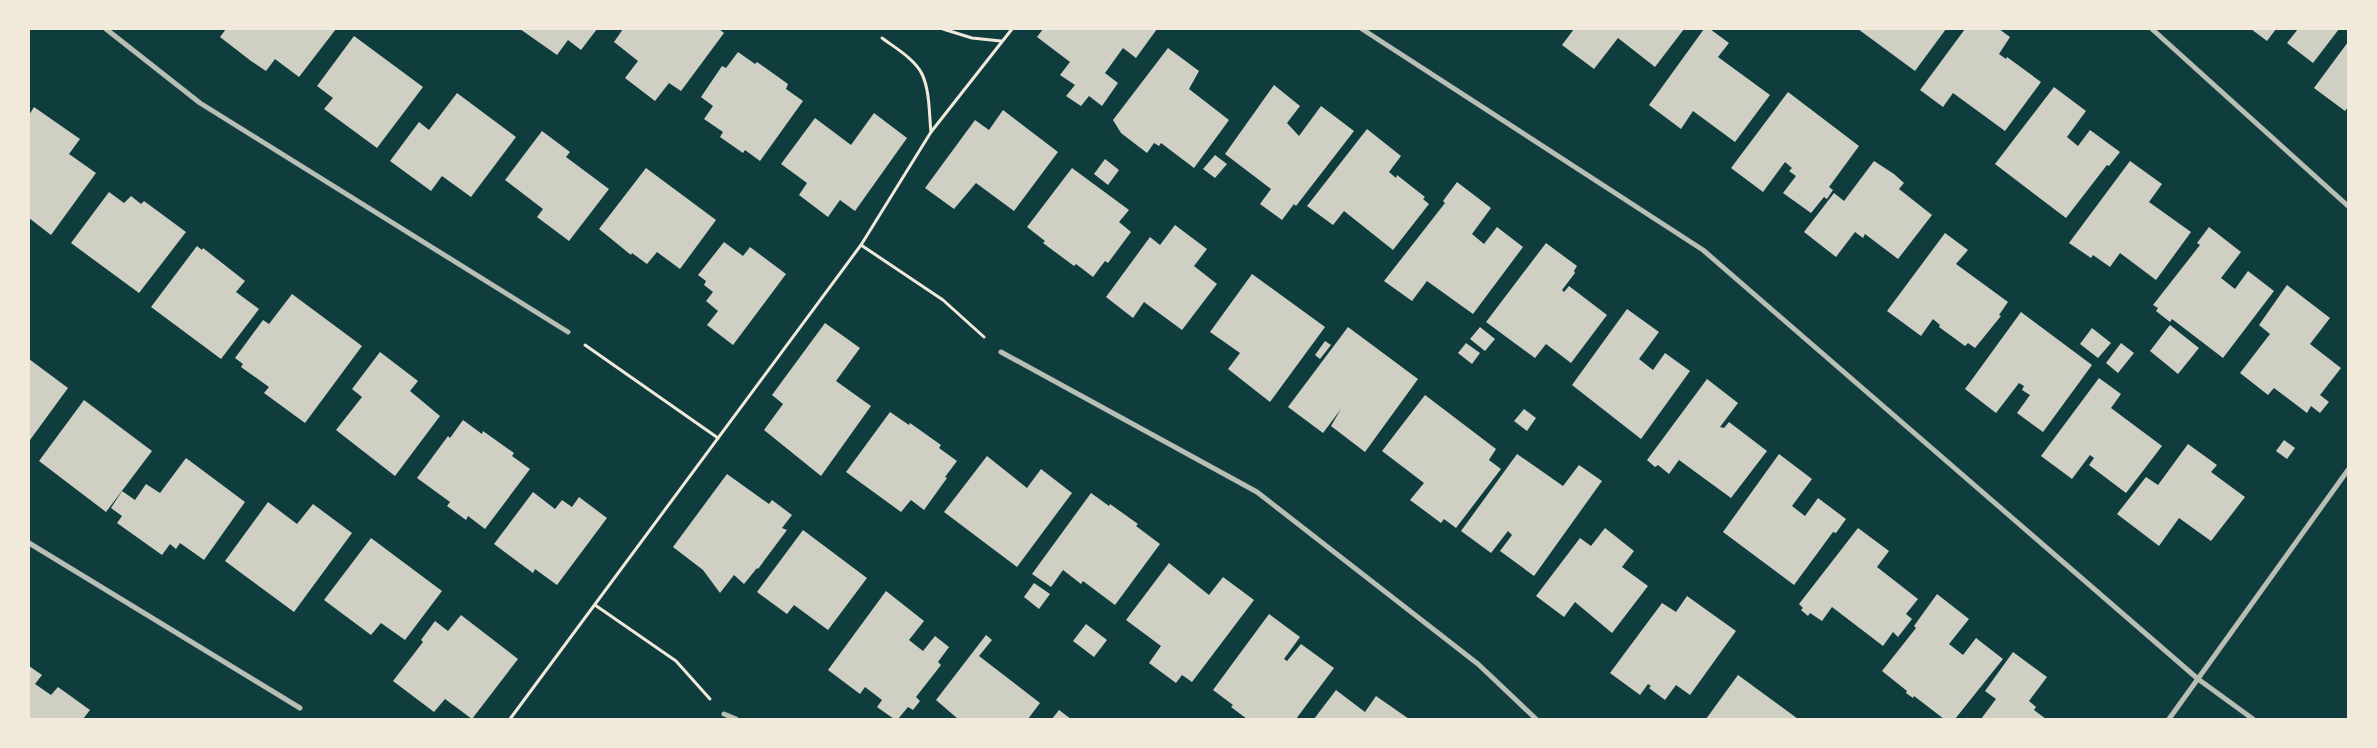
<svg xmlns="http://www.w3.org/2000/svg" width="2377" height="748" font-family="'PT Sans Narrow',sans-serif">
<rect width="100%" height="100%" fill="#0f3d3e"/>
<g fill="#cfcfc3">
<path d="M226,29H336L299,77L275,59L266,71L251,61L220,37Z"/>
<path d="M520,29H597L581,50L568,40L557,55Z"/>
<path d="M623,29H719L724,33L681,91L669,83L655,101L625,78L638,61L614,42Z"/>
<path d="M1043,29H1157L1136,58L1123,48L1105,73L1118,83L1102,106L1089,96L1081,106L1066,96L1075,85L1060,75L1070,62L1037,37Z"/>
<path d="M1574,29H1684L1655,67L1618,38L1594,69L1562,45Z"/>
<path d="M1704,29H1710L1729,43L1718,57L1770,95L1735,142L1693,111L1681,129L1649,105Z"/>
<path d="M1858,29H1946L1915,71Z"/>
<path d="M1965,29H1999L2010,37L1999,54L2006,59L2007,57L2041,82L2005,131L1953,93L1943,107L1920,90Z"/>
<path d="M2251,29H2276L2267,41Z"/>
<path d="M2298,29H2339L2313,63L2287,43Z"/>
<path d="M354,36L423,87L377,148L324,109L333,98L317,86Z"/>
<path d="M2348,42V107L2345,111L2314,88Z"/>
<path d="M1168,48L1199,71L1189,89L1229,120L1194,168L1161,143L1159,146L1154,143L1147,153L1121,133L1113,120Z"/>
<path d="M738,52L755,64L757,62L788,84L786,89L803,101L760,161L745,150L743,153L720,137L723,132L704,119L713,106L701,97L722,66L726,68Z"/>
<path d="M1274,85L1300,106L1287,123L1299,136L1321,106L1354,131L1296,206L1294,204L1282,220L1260,204L1271,189L1225,154Z"/>
<path d="M2054,87L2086,111L2067,137L2078,146L2090,130L2120,152L2109,166L2107,165L2066,218L1995,164Z"/>
<path d="M1788,92L1859,146L1829,187L1833,190L1827,199L1824,197L1811,213L1783,193L1796,176L1789,171L1792,168L1785,162L1763,192L1731,168Z"/>
<path d="M457,93L516,137L471,197L442,176L431,191L390,161L419,122L429,130Z"/>
<path d="M34,107L80,139L69,154L96,173L51,235L29,218V115Z"/>
<path d="M1003,110L1058,152L1014,211L976,183L954,209L925,188L975,120L989,130Z"/>
<path d="M874,113L907,138L855,211L840,200L828,217L799,195L807,183L781,164L815,118L851,145Z"/>
<path d="M1367,129L1401,156L1389,172L1396,178L1397,175L1425,197L1423,199L1429,204L1393,250L1344,211L1333,225L1307,206Z"/>
<path d="M542,131L570,152L566,157L609,189L569,241L537,217L543,209L505,180Z"/>
<path d="M1215,155L1227,164L1215,178L1203,169Z"/>
<path d="M1105,159L1119,170L1108,185L1094,174Z"/>
<path d="M1874,161L1894,174L1904,183L1899,189L1932,215L1898,259L1865,234L1863,238L1855,232L1836,257L1804,232L1834,193L1844,201Z"/>
<path d="M2130,161L2162,184L2149,202L2191,232L2156,280L2120,253L2110,267L2093,255L2091,258L2069,243Z"/>
<path d="M646,168L716,220L680,269L657,252L647,264L632,253L631,255L599,229Z"/>
<path d="M1072,168L1129,210L1119,222L1131,232L1108,263L1105,261L1093,277L1076,264L1074,266L1043,243L1045,241L1027,227Z"/>
<path d="M1457,182L1491,208L1472,234L1484,244L1497,227L1523,247L1473,314L1427,281L1412,301L1384,281L1445,203L1443,201Z"/>
<path d="M109,192L124,203L131,196L141,204L144,201L186,232L139,293L71,243Z"/>
<path d="M1175,225L1207,249L1194,266L1217,284L1182,330L1144,302L1133,318L1106,297L1150,237L1160,245Z"/>
<path d="M2209,227L2241,252L2221,278L2235,289L2248,271L2274,291L2223,358L2172,319L2170,322L2156,311L2158,308L2153,305L2200,245L2197,243Z"/>
<path d="M1945,233L1968,250L1956,264L2008,302L1999,315L2001,316L1975,348L1968,343L1965,346L1939,327L1940,325L1933,319L1921,336L1887,311Z"/>
<path d="M724,242L743,256L750,247L786,274L733,345L707,325L718,311L706,301L713,292L704,285L706,281L698,275Z"/>
<path d="M1546,243L1577,266L1574,271L1575,273L1562,290L1564,292L1569,286L1607,315L1571,363L1546,344L1535,358L1486,322Z"/>
<path d="M197,246L202,250L203,248L245,281L236,292L259,309L221,359L151,307Z"/>
<path d="M1252,274L1325,327L1270,402L1228,369L1240,353L1210,332Z"/>
<path d="M2287,285L2330,318L2310,344L2341,368L2320,395L2329,402L2320,413L2311,406L2307,413L2274,388L2268,395L2240,373L2270,334L2259,325Z"/>
<path d="M292,294L362,346L305,423L264,393L269,387L241,367L243,364L235,358L263,320L269,324Z"/>
<path d="M1627,309L1659,332L1639,359L1653,370L1665,353L1690,371L1641,439L1572,385Z"/>
<path d="M2021,312L2092,365L2043,432L2017,413L2030,395L2022,390L2024,386L2019,383L1996,413L1965,389Z"/>
<path d="M825,323L860,348L836,381L871,406L821,476L764,430L783,404L772,395Z"/>
<path d="M2170,325L2199,348L2178,374L2150,351Z"/>
<path d="M1348,327L1418,379L1365,452L1331,426L1341,409L1323,433L1288,407Z"/>
<path d="M1480,327L1495,339L1485,351L1470,339Z"/>
<path d="M2092,328L2111,343L2098,358L2080,344Z"/>
<path d="M1325,341L1331,345L1320,359L1315,355Z"/>
<path d="M1466,343L1480,353L1472,364L1458,353Z"/>
<path d="M2121,343L2134,353L2118,373L2106,363Z"/>
<path d="M380,352L418,381L410,391L440,416L395,476L336,430L362,397L352,389Z"/>
<path d="M29,359L68,388L30,440L29,439Z"/>
<path d="M2099,378L2121,394L2111,408L2162,446L2126,493L2089,465L2094,458L2090,455L2072,479L2041,456Z"/>
<path d="M1707,379L1738,403L1720,427L1724,428L1729,422L1767,451L1731,498L1679,460L1669,474L1658,465L1655,467L1647,460Z"/>
<path d="M1425,395L1496,449L1489,460L1501,469L1456,528L1444,519L1441,523L1410,500L1424,483L1382,451Z"/>
<path d="M84,400L152,451L106,512L39,461Z"/>
<path d="M1524,409L1536,418L1527,431L1514,421Z"/>
<path d="M890,412L909,425L910,423L941,445L939,448L957,461L945,477L947,478L924,510L911,500L901,512L846,472Z"/>
<path d="M463,420L482,434L483,431L514,453L512,456L530,469L485,529L468,516L466,520L447,506L450,502L417,478L448,436L450,438Z"/>
<path d="M2284,440L2295,448L2287,459L2276,451Z"/>
<path d="M2188,444L2217,465L2211,472L2245,497L2211,541L2179,518L2159,546L2117,514L2146,477L2158,485Z"/>
<path d="M1517,454L1563,486L1579,465L1602,481L1534,576L1500,551L1512,535L1508,531L1491,553L1461,531Z"/>
<path d="M1779,454L1812,479L1792,506L1805,516L1818,498L1846,519L1836,533L1833,532L1794,585L1723,532Z"/>
<path d="M987,456L1027,488L1041,469L1072,493L1017,567L944,512Z"/>
<path d="M186,458L245,502L204,560L180,543L176,549L170,544L162,555L117,523L122,516L111,508L122,491L135,500L146,484L160,493Z"/>
<path d="M727,474L769,504L772,500L792,515L782,528L787,530L758,569L757,568L744,584L734,575L720,593L703,570L673,547Z"/>
<path d="M533,492L555,509L562,500L572,507L579,497L607,518L557,585L535,569L533,573L494,544Z"/>
<path d="M1091,493L1109,506L1110,504L1138,524L1136,526L1160,544L1115,605L1083,581L1081,584L1063,570L1051,587L1032,574Z"/>
<path d="M268,502L297,524L313,504L352,533L294,612L225,561Z"/>
<path d="M1605,528L1634,551L1622,567L1648,586L1612,633L1575,602L1564,617L1536,596L1580,538L1591,546Z"/>
<path d="M1858,528L1889,551L1877,567L1918,599L1906,614L1912,619L1898,637L1893,632L1883,646L1832,607L1822,621L1810,613L1808,616L1801,610L1803,608L1799,604Z"/>
<path d="M803,530L867,578L828,630L794,605L787,614L757,592Z"/>
<path d="M371,538L442,591L405,640L381,623L371,635L324,600Z"/>
<path d="M1169,563L1209,595L1223,577L1254,600L1192,682L1182,675L1176,683L1149,663L1161,646L1126,620Z"/>
<path d="M1034,583L1050,594L1039,609L1024,597Z"/>
<path d="M886,591L924,621L909,640L923,651L935,636L949,647L938,662L941,665L916,697L920,701L913,710L908,707L898,719H894L877,707L882,700L865,687L860,694L828,670Z"/>
<path d="M1937,594L1969,619L1949,644L1963,655L1976,638L2003,659L1955,719H1944L1914,696L1913,698L1906,693L1907,691L1882,671L1916,628L1914,626Z"/>
<path d="M1687,596L1736,631L1690,695L1676,685L1665,700L1649,688L1651,686L1648,684L1640,695L1610,673L1662,603L1676,612Z"/>
<path d="M1269,614L1300,637L1284,659L1287,661L1301,644L1334,668L1296,719H1247L1231,707L1233,705L1213,690Z"/>
<path d="M461,615L518,659L472,719L445,699L434,712L393,681L423,642L421,640L435,621L448,631Z"/>
<path d="M1086,624L1107,640L1094,657L1073,641Z"/>
<path d="M986,635L992,640L979,656L1040,703L1028,719H958L936,700Z"/>
<path d="M2013,652L2047,677L2029,701L2036,707L2034,710L2046,719H1981L1996,699L1985,691Z"/>
<path d="M29,666L42,675L35,684L51,695L58,687L90,710L83,719H29Z"/>
<path d="M1738,675L1798,719H1706Z"/>
<path d="M1336,690L1365,712L1376,696L1409,719H1314Z"/>
<path d="M1059,710L1071,719H1052Z"/>
</g>
<g fill="none" stroke-linecap="round" stroke-linejoin="round">
<g stroke="#f1e9da" stroke-width="3">
<path d="M943,29L972,38L1001,41"/>
<path d="M882,38C894,47 915,59 922,74C930,91 929,114 931,132"/>
<path d="M861,245L943,300L984,337"/>
<path d="M585,345L718,438"/>
<path d="M595,605L676,661L710,699"/>
<path d="M510,719L861,245L931,132L1012,29"/>
</g>
<g stroke="#b8beb3" stroke-width="5">
<path d="M106,29L200,103L568,332"/>
<path d="M1362,29L1703,250L2198,679L2253,719"/>
<path d="M2152,29L2348,206"/>
<path d="M1001,352L1257,492L1478,664L1536,719"/>
<path d="M29,543L300,708"/>
<path d="M724,714L736,719"/>
<path d="M2169,719L2348,470"/>
</g>
</g>
<rect width="2377" height="748" fill="none" stroke="#f1e9da" stroke-width="60"/>
</svg>
